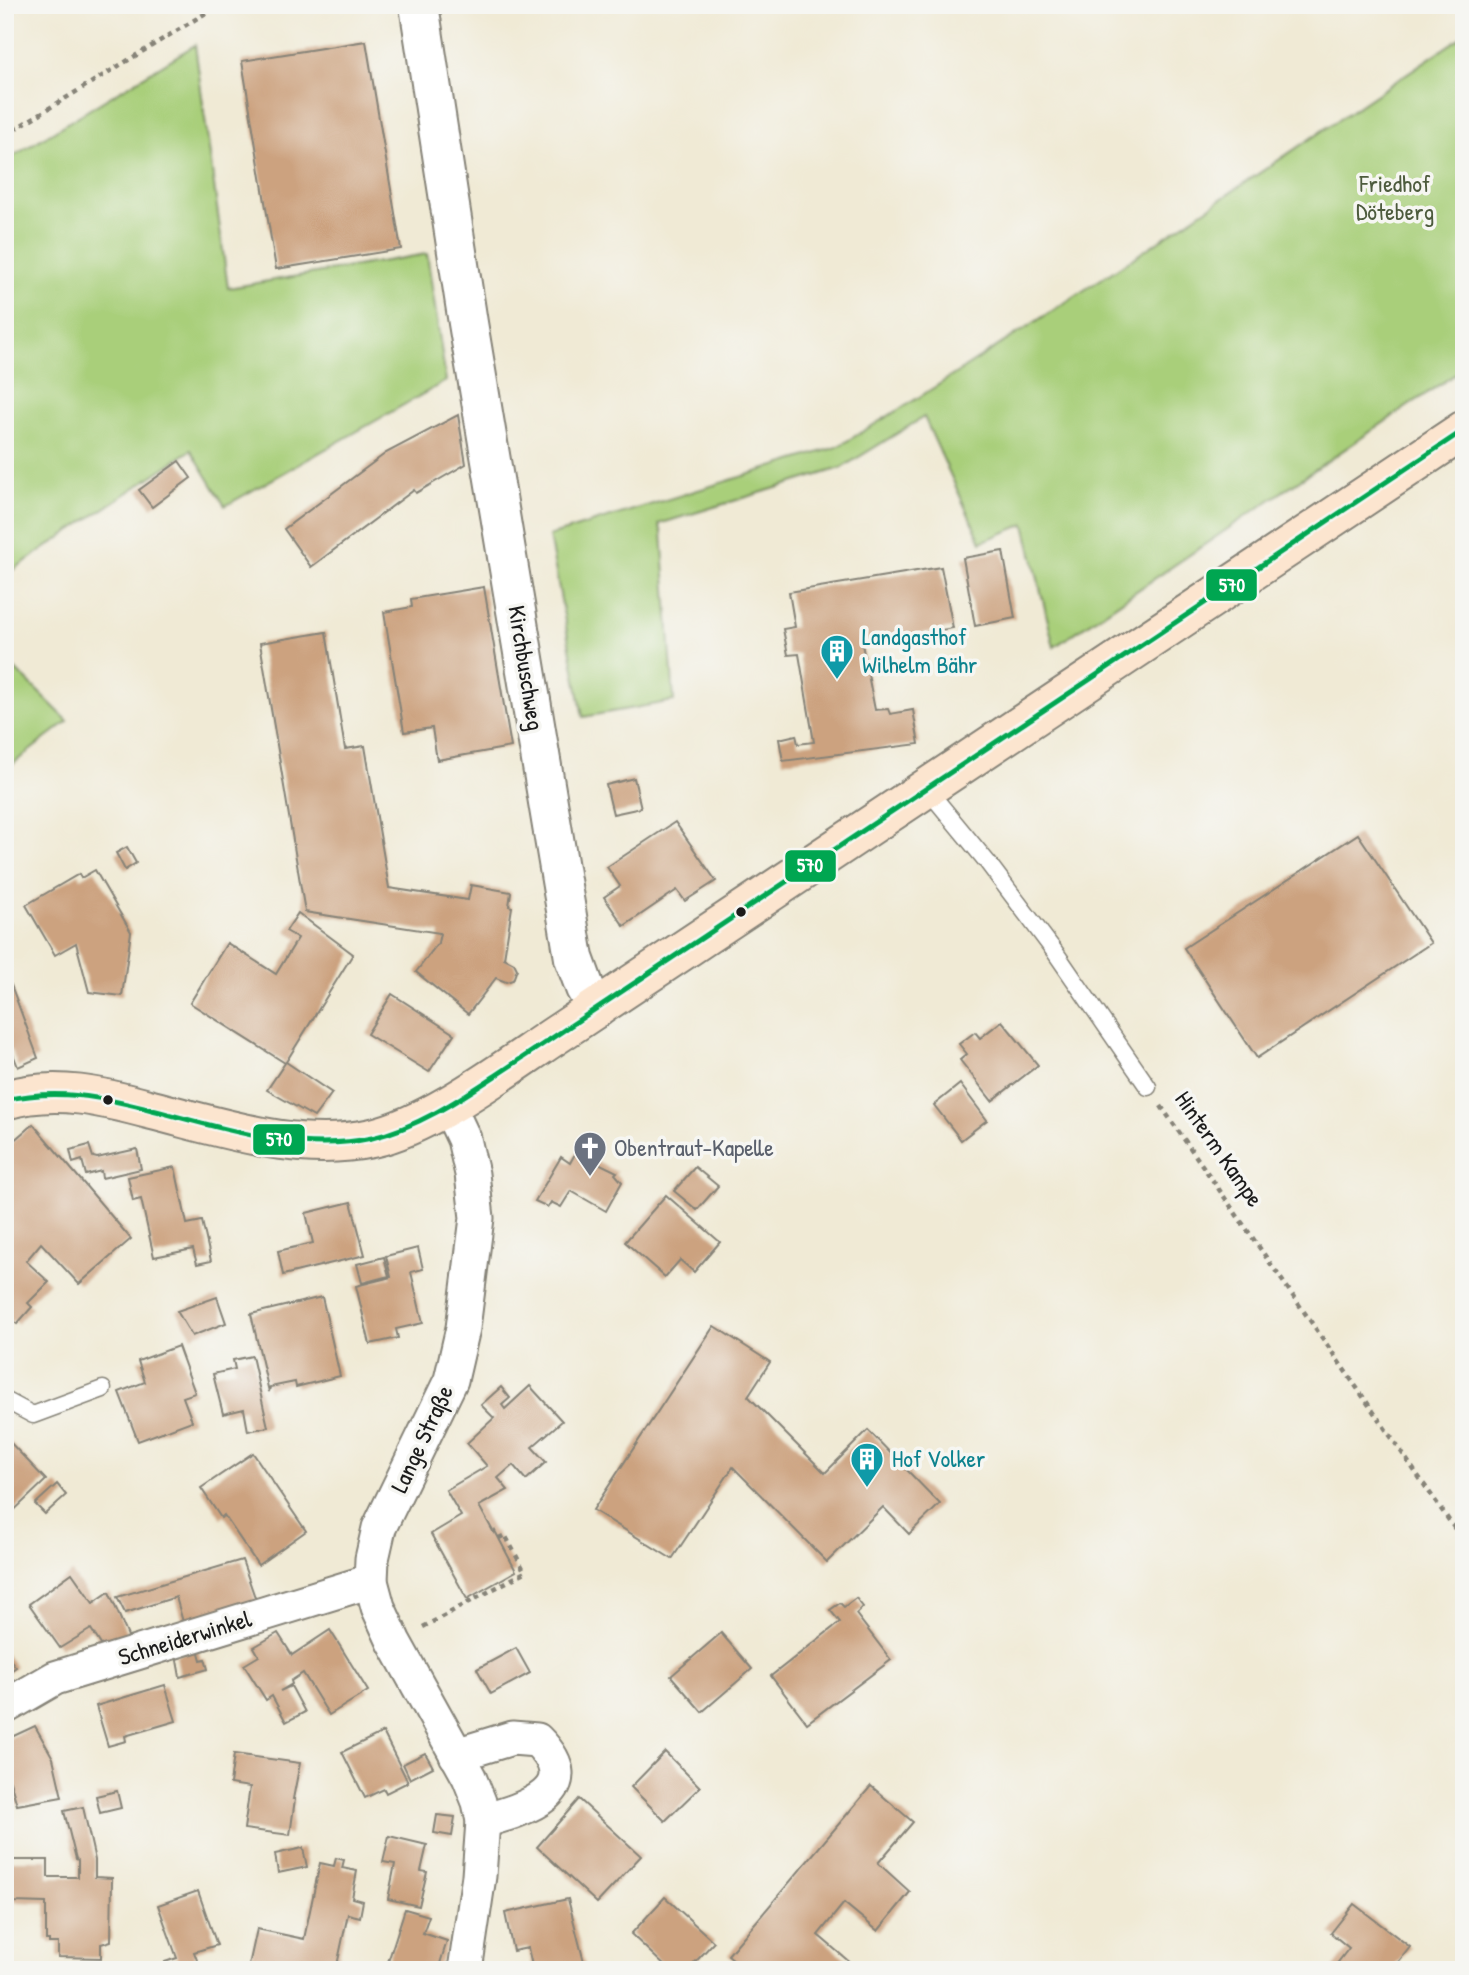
<svg xmlns="http://www.w3.org/2000/svg" width="1469" height="1975" font-family="'Patrick Hand',sans-serif">
<rect width="100%" height="100%" fill="#f6f6f2"/>
<filter id="ink" filterUnits="userSpaceOnUse"><feTurbulence type="fractalNoise" baseFrequency=".0143" numOctaves="2"/><feDisplacementMap in="SourceGraphic" scale="14" xChannelSelector="R" yChannelSelector="G"/><feConvolveMatrix kernelMatrix="1 2 1 2 8 2 1 2 1" color-interpolation-filters="sRGB"/></filter>
<filter id="wash" filterUnits="userSpaceOnUse"><feTurbulence type="fractalNoise" baseFrequency=".00686" numOctaves="4" result="noise"/><feDisplacementMap in="SourceGraphic" scale="28" xChannelSelector="R" yChannelSelector="G"/><feGaussianBlur stdDeviation="1.57" result="paint"/><feColorMatrix in="noise" values="0 0 0 0 0 0 0 0 0 0 0 0 0 0 0 0 0 1.4 0 .05"/><feComposite in="paint" operator="in"/></filter>
<g filter="url(#wash)">
<rect width="100%" height="100%" fill="#f0ead5"/>
<g fill="#a9cf7a" stroke="#62764b" stroke-width="2">
<path d="M1464,35V368L1054,647L1025,524L981,542L924,417L841,468L659,524L662,533L674,701L583,717L549,536L837,447L921,396L1129,261Z"/>
<path d="M195,45L228,288L427,254L446,381L225,506L191,450L5,575V161Z"/>
<path d="M5,659L68,721L5,770Z"/>
</g>
<g id="blocks">
<g fill="#cca27f">
<path d="M366,41L401,249L276,269L242,61Z"/>
<path d="M458,415L466,464L416,493L414,490L311,567L284,529L386,453Z"/>
<path d="M179,461L191,478L152,507L139,490Z"/>
<path d="M1003,551L1015,618L975,626L963,558Z"/>
<path d="M941,567L953,628L862,644L875,710L888,709L890,714L913,710L919,744L783,761L779,739L796,735L798,744L814,742L799,654L788,655L783,629L795,627L789,592Z"/>
<path d="M484,587L511,747L437,760L432,728L404,732L384,612L412,607L411,599Z"/>
<path d="M326,632L345,749L365,746L389,888L468,900L471,885L511,892L509,906L512,907L504,958L514,963L517,969L513,980L506,982L496,978L468,1014L416,972L438,943L440,933L305,912L260,643Z"/>
<path d="M634,778L641,808L613,814L606,785Z"/>
<path d="M675,822L716,881L685,901L677,890L624,926L604,897L620,886L607,867Z"/>
<path d="M1358,834L1431,943L1257,1058L1184,948Z"/>
<path d="M127,847L136,863L125,870L116,853Z"/>
<path d="M95,870L131,932L122,996L89,992L76,943L55,955L26,905L79,874L81,878Z"/>
<path d="M298,913L353,954L286,1062L332,1093L314,1117L267,1090L285,1063L190,1003L227,943L276,974L298,938L286,931Z"/>
<path d="M11,985L38,1058L18,1067L11,1049L5,1051V987Z"/>
<path d="M392,994L454,1034L429,1072L367,1034Z"/>
<path d="M1002,1021L1038,1065L992,1101L960,1060L967,1054L959,1044L975,1032L980,1038Z"/>
<path d="M960,1084L987,1120L961,1140L934,1105Z"/>
<path d="M33,1124L131,1239L79,1284L41,1243L26,1261L49,1282L28,1303L32,1307L17,1324L13,1320L5,1329V1148Z"/>
<path d="M89,1145L93,1157L97,1158L137,1149L141,1169L102,1178L101,1171L86,1175L82,1160L73,1163L70,1150Z"/>
<path d="M576,1152L617,1172L615,1174L622,1182L606,1211L571,1191L561,1207L551,1202L548,1207L535,1201L561,1157L570,1163Z"/>
<path d="M175,1167L187,1224L202,1221L211,1261L197,1264L193,1249L154,1257L141,1199L133,1201L128,1177Z"/>
<path d="M695,1167L718,1186L697,1210L674,1191Z"/>
<path d="M666,1195L720,1242L694,1272L680,1260L665,1277L625,1242Z"/>
<path d="M351,1202L365,1255L283,1275L278,1251L313,1243L306,1213Z"/>
<path d="M418,1248L423,1269L411,1272L423,1323L396,1329L398,1338L370,1344L356,1286L391,1277L386,1256Z"/>
<path d="M384,1257L389,1276L362,1283L357,1264Z"/>
<path d="M217,1297L226,1323L192,1336L177,1311Z"/>
<path d="M322,1297L340,1376L296,1387L295,1382L270,1387L269,1392L251,1314Z"/>
<path d="M714,1326L770,1362L748,1396L825,1473L868,1430L940,1504L909,1534L883,1507L827,1562L733,1467L672,1559L593,1510Z"/>
<path d="M178,1346L195,1393L183,1397L192,1421L138,1441L119,1392L145,1382L138,1361Z"/>
<path d="M252,1356L268,1427L248,1431L244,1409L223,1414L213,1374L235,1369L233,1360Z"/>
<path d="M530,1386L562,1421L532,1447L546,1462L526,1480L513,1465L498,1478L508,1490L479,1506L494,1533L495,1531L516,1571L467,1599L431,1534L461,1516L446,1490L487,1466L467,1443L494,1418L481,1405L501,1387L510,1398L502,1405L505,1409Z"/>
<path d="M5,1437L46,1480L5,1519Z"/>
<path d="M253,1453L306,1531L258,1565L224,1515L221,1518L201,1488Z"/>
<path d="M57,1484L66,1495L45,1514L35,1504Z"/>
<path d="M242,1560L258,1606L185,1629L176,1597L125,1613L117,1597Z"/>
<path d="M72,1573L93,1603L109,1592L131,1643L105,1651L91,1629L60,1648L29,1604Z"/>
<path d="M856,1598L863,1607L856,1614L891,1660L807,1723L771,1676L840,1622L830,1610L840,1603L844,1607Z"/>
<path d="M330,1630L368,1691L329,1715L303,1673L291,1681L292,1684L280,1691L291,1686L305,1712L286,1722L272,1696L266,1700L244,1665L259,1656L254,1647L278,1633L292,1655Z"/>
<path d="M721,1633L752,1669L702,1712L671,1676Z"/>
<path d="M516,1648L530,1673L491,1694L477,1669Z"/>
<path d="M198,1649L201,1660L205,1659L208,1669L180,1677L176,1655Z"/>
<path d="M5,1653L16,1667L5,1675Z"/>
<path d="M165,1685L176,1721L125,1736L126,1741L108,1746L96,1706Z"/>
<path d="M35,1726L53,1758L62,1797L17,1805L10,1781L5,1784V1740Z"/>
<path d="M383,1732L408,1782L386,1793L384,1789L365,1798L342,1752Z"/>
<path d="M665,1752L700,1787L665,1821L631,1787Z"/>
<path d="M425,1753L433,1767L410,1779L403,1764Z"/>
<path d="M234,1754L300,1763L293,1799H295L290,1835L244,1829L250,1787L230,1784Z"/>
<path d="M871,1786L913,1822L878,1863L910,1892L878,1931L844,1903L818,1935L859,1970H746L728,1955Z"/>
<path d="M117,1791L121,1808L100,1813L96,1796Z"/>
<path d="M579,1799L641,1856L597,1903L537,1847Z"/>
<path d="M83,1807L95,1860V1877L112,1878L111,1941L101,1944V1958L58,1957V1943H49V1940H46V1903L13,1902V1895H5V1860H48V1877H78V1860L76,1859L64,1811Z"/>
<path d="M437,1815L455,1817L452,1836L434,1833Z"/>
<path d="M389,1836L427,1845L421,1871L427,1872L419,1906L388,1899L395,1864L383,1862Z"/>
<path d="M303,1848L307,1867L278,1873L275,1854Z"/>
<path d="M336,1858L344,1860L342,1868L357,1871L352,1898L363,1901L360,1917L348,1914L336,1970H248L257,1929L304,1939L320,1863L334,1866Z"/>
<path d="M198,1891L217,1945L194,1952L200,1968L167,1970L165,1962L177,1958L158,1905Z"/>
<path d="M665,1897L714,1942L688,1970H669L631,1934Z"/>
<path d="M568,1899L586,1970H533L528,1948L513,1951L505,1913Z"/>
<path d="M1354,1904L1410,1947L1392,1970H1332L1349,1948L1331,1933Z"/>
<path d="M405,1909L429,1916L423,1933L447,1941L438,1970H402L387,1965Z"/>
</g>
</g>
</g>
<g filter="url(#ink)">
<use href="#blocks" fill-opacity="0" stroke="#868378" stroke-width="2"/>
<g fill="none" stroke-linecap="round" stroke-linejoin="round">
<defs>
<g id="service">
<path d="M927,789L988,863L1055,952L1148,1087"/>
<path d="M5,1400L33,1415L103,1389"/>
</g>
<g id="minor">
<path d="M448,1105L464,1139L472,1174L477,1218L463,1328L451,1380L379,1528L372,1559L371,1581L378,1607L394,1642L469,1777L479,1802L483,1821L479,1876L465,1970"/>
<path d="M5,1707L55,1678L371,1581"/>
<path d="M456,1755L512,1738L537,1740C588,1791 525,1809 483,1821"/>
</g>
<path id="tertiary" d="M419,5L468,323L574,958L585,988L597,1008"/>
<path id="secondary" d="M5,1100C55,1085 104,1097 152,1110C224,1128 298,1154 372,1138C432,1125 510,1065 562,1031L1464,430"/>
</defs>
<use href="#service" stroke="#868378" stroke-width="19"/>
<use href="#minor" stroke="#868378" stroke-width="37"/>
<use href="#tertiary" stroke="#868378" stroke-width="42"/>
<use href="#secondary" stroke="#868378" stroke-width="42"/>
<g stroke="#868378" stroke-width="4.5" stroke-dasharray="5 5" stroke-linecap="butt">
<path d="M5,135L219,5"/>
<path d="M1161,1106L1464,1542"/>
<path d="M423,1627L525,1572L505,1535L499,1538"/>
</g>
<use href="#service" stroke="#fff" stroke-width="16"/>
<use href="#minor" stroke="#fff" stroke-width="33"/>
<use href="#tertiary" stroke="#fff" stroke-width="38"/>
<use href="#secondary" stroke="#fce5cf" stroke-width="38"/>
<defs>
<path id="bus-1" d="M5,1100C56,1088 102,1097 152,1110C222,1128 298,1154 372,1138C416,1128 457,1101 495,1076L1464,430"/>
</defs>
<use href="#bus-1" stroke="#f6f6f2" stroke-width="10"/>
<use href="#bus-1" stroke="#00a651" stroke-width="5"/>
</g>
</g>
<defs>
<symbol id="building-pin" viewBox="-11 -11 22 30"><path d="M0 17L-7.5 6A9.5 9.5 0 1 1 7.5 6Z" fill="#0f9aa8" stroke="#f6f6f2"/><path d="M-4-6H4V6H1V3H-1V6H-4ZM-2.5-4.3h1.7v1.8h-1.7ZM.8-4.3h1.7v1.8H.8ZM-2.5-1h1.7V.8h-1.7ZM.8-1h1.7V.8H.8Z" fill="#fff"/></symbol>
<symbol id="church-pin" viewBox="-11 -11 22 30"><path d="M0 17L-7.5 6A9.5 9.5 0 1 1 7.5 6Z" fill="#6b7280" stroke="#f6f6f2"/><path d="M-1.2-6h2.4v3.5h3.3v2.4h-3.3V6h-2.4V-.1h-3.3v-2.4h3.3Z" fill="#fff"/></symbol>
</defs>
<g fill-rule="evenodd">
<use href="#building-pin" x="818" y="632" width="38" height="52"/>
<use href="#church-pin" x="571" y="1129" width="38" height="52"/>
<use href="#building-pin" x="848" y="1440" width="38" height="52"/>
</g>
<g fill="#1c1c1c" stroke="#f6f6f2" stroke-width="2.5">
<circle cx="741" cy="912" r="6"/>
<circle cx="108" cy="1100" r="6"/>
</g>
<g text-anchor="middle" stroke-width="7" stroke-linejoin="round" paint-order="stroke">
<g font-size="24" fill="#4d5b3d" stroke="#f6f6f2">
<text x="1395" y="192">Friedhof<tspan x="1395" dy="28">Döteberg</tspan></text>
</g>
<g font-size="24" fill="#0d838f" stroke="#f6f6f2" text-anchor="start">
<text x="862" y="645">Landgasthof<tspan x="862" dy="28">Wilhelm Bähr</tspan></text>
<text x="892" y="1467">Hof Volker</text>
</g>
<g font-size="24" fill="#1c1c1c" stroke="#f6f6f2">
<text transform="translate(526 668) rotate(81)" y="8">Kirchbuschweg</text>
<text transform="translate(1219 1149) rotate(55)" y="8">Hinterm Kampe</text>
<text transform="translate(422 1439) rotate(-65)" y="8">Lange Straße</text>
<text transform="translate(185 1638) rotate(-17)" y="8">Schneiderwinkel</text>
</g>
<g font-size="24" fill="#5b616d" stroke="#f6f6f2" text-anchor="start">
<text x="614" y="1156">Obentraut-Kapelle</text>
</g>
</g>
<g stroke="#f6f6f2" stroke-width="2.5">
<rect x="1205" y="568" width="53" height="34" rx="7" fill="#00a651"/>
<rect x="784" y="849" width="53" height="34" rx="7" fill="#00a651"/>
<rect x="252" y="1123" width="54" height="33" rx="7" fill="#00a651"/>
</g>
<g font-size="19" text-anchor="middle" font-weight="bold" fill="#fff">
<text x="1232" y="592">570</text>
<text x="810" y="872">570</text>
<text x="279" y="1146">570</text>
</g>
<rect width="1469" height="1975" fill="none" stroke="#f6f6f2" stroke-width="28"/>
</svg>
